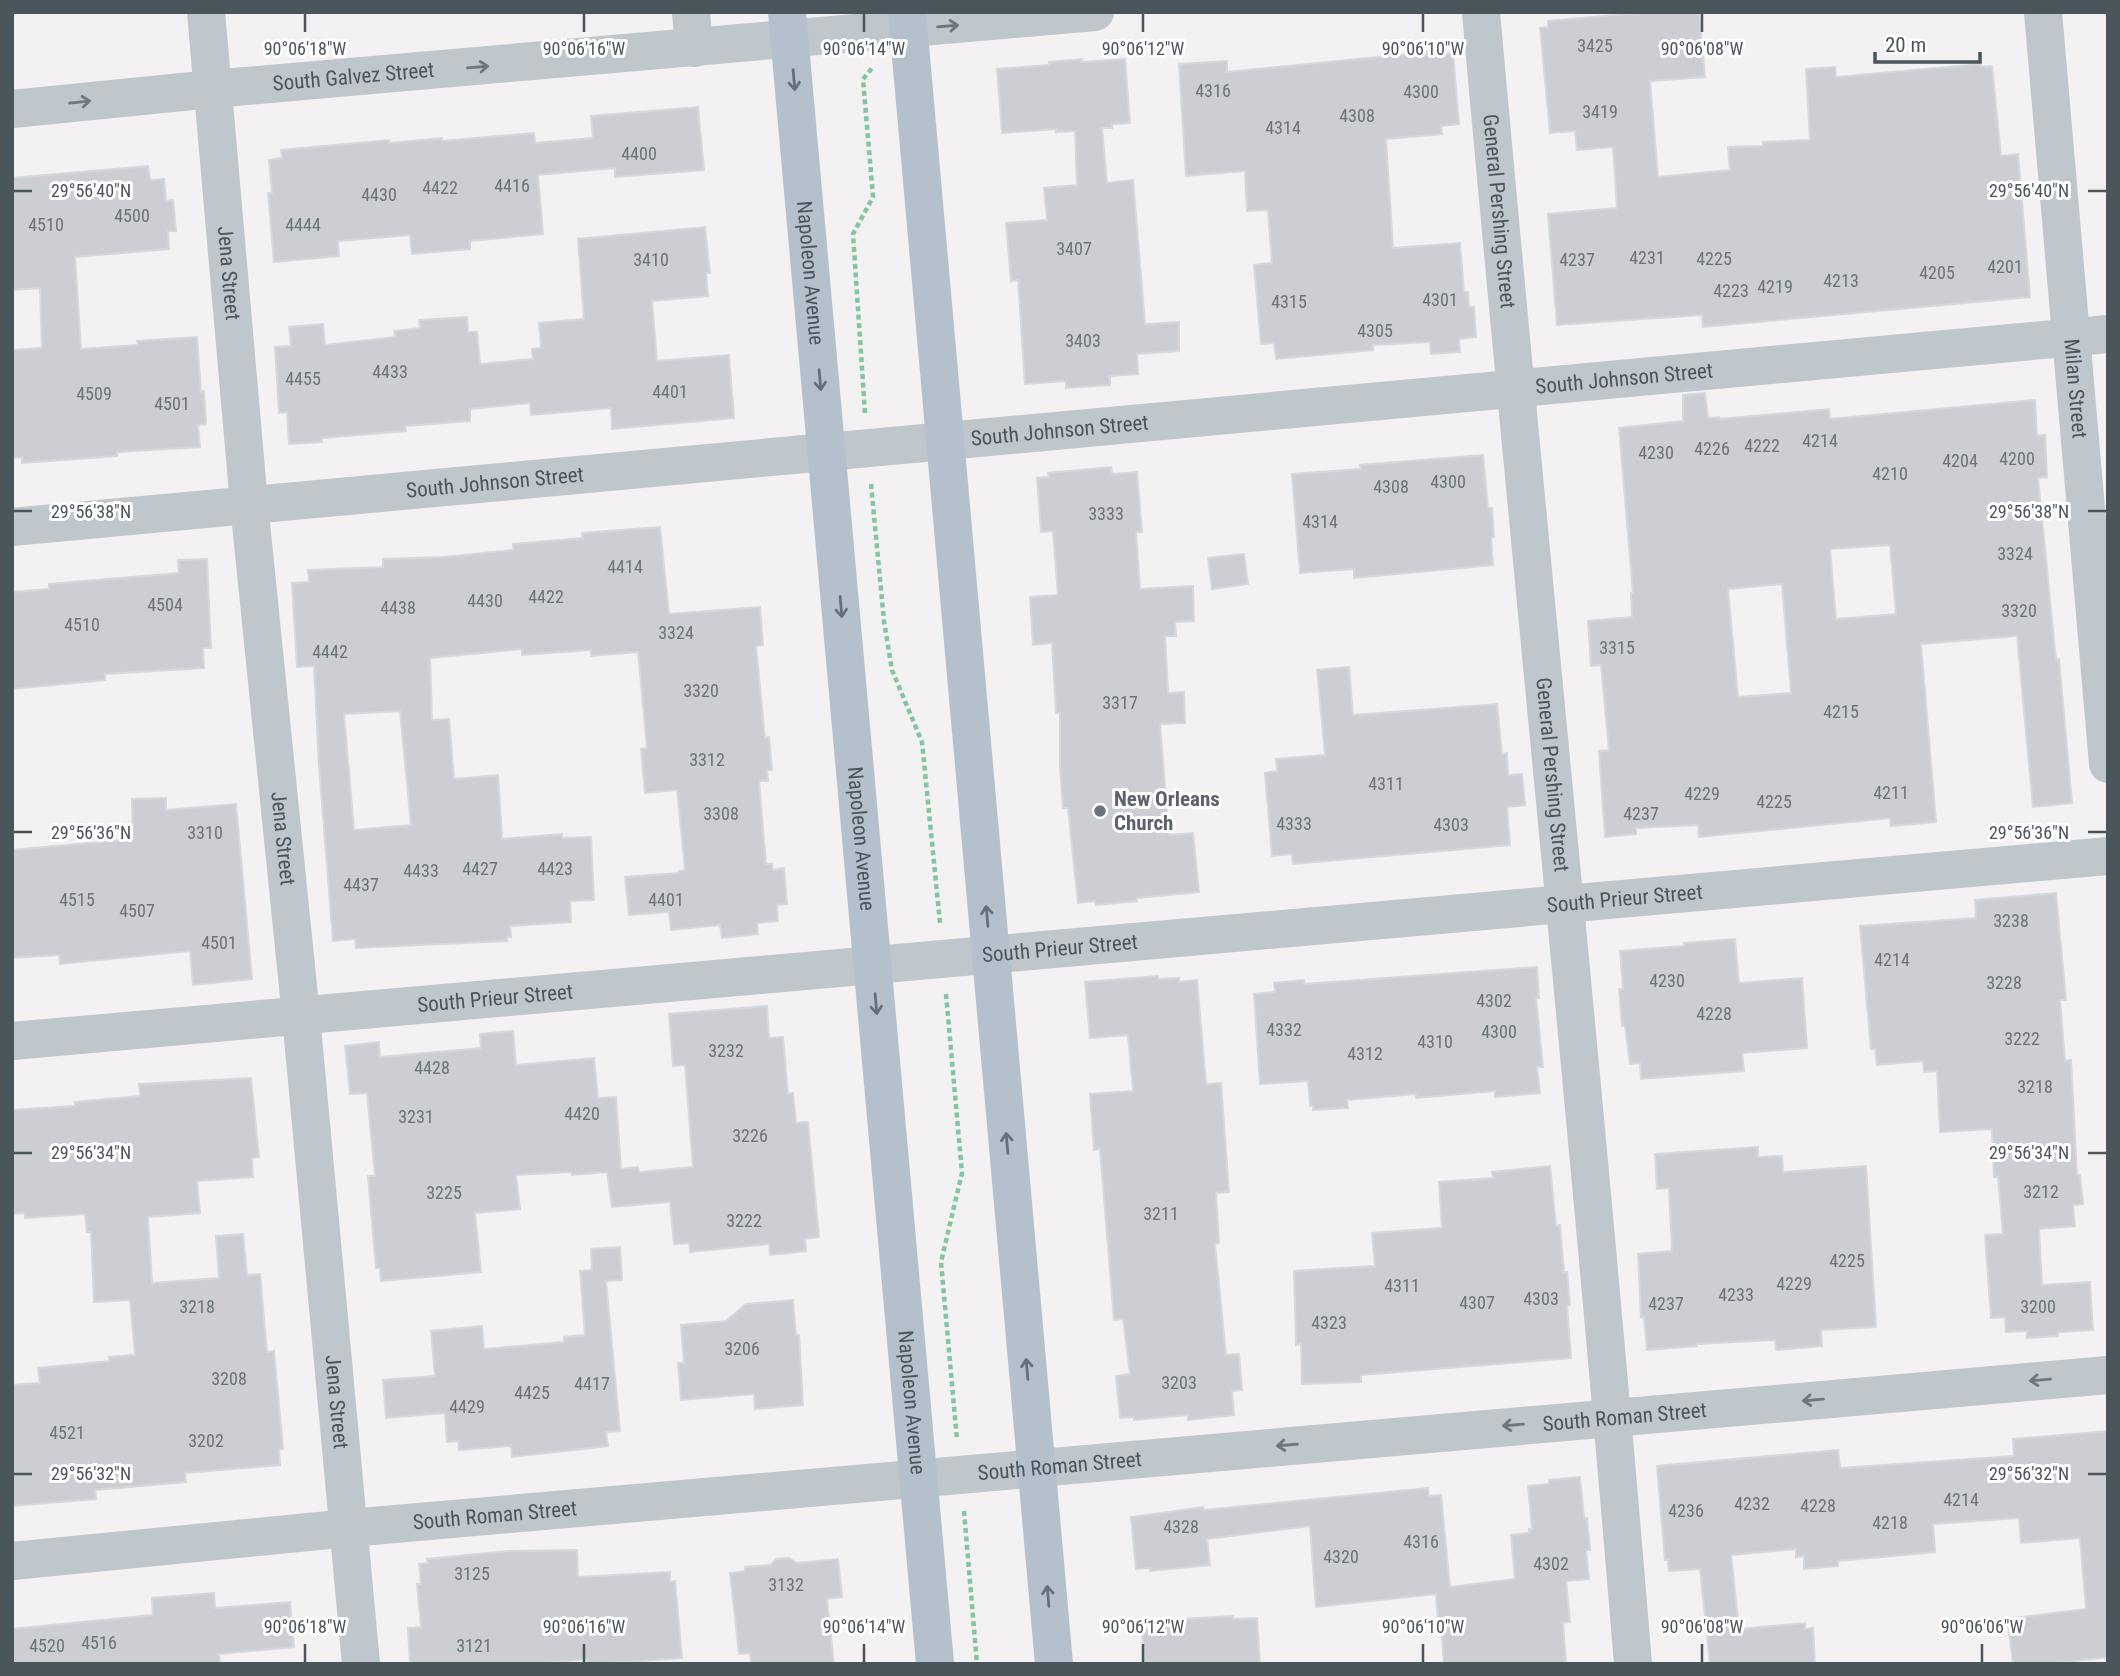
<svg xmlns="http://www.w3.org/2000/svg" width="2120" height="1676" font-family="'Roboto Condensed',sans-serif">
<rect width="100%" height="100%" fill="#f3f1f1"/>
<g fill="#ccced3" stroke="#d6d8dc" stroke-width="2" fill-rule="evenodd">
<path d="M1649,12H1699L1705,77L1650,81L1658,177L1730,170L1728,147L1763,146V142L1810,140L1806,69L1835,67L1836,77L1981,64V67L1992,66L2001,156L2018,154L2030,297L1703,327L1702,315L1557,325L1548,214L1617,208L1613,147L1577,150L1575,131L1550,133L1540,28L1548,27V21Z"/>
<path d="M1427,52V55L1453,53L1459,124L1441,126L1442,134L1386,139L1393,248L1460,243L1464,292H1468L1469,307H1474L1476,337L1459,339L1460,352L1431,354L1430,342L1373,345V350L1276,359L1274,343L1261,344L1254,265L1272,263L1268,210L1247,211L1245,171L1186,176L1179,64L1227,61V72Z"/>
<path d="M1082,59V62L1125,59L1130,123L1112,124V128H1102L1107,183L1133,180L1145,324L1179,322V351L1137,354L1138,374L1110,376V385L1066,388V381L1025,384L1018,280L1011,281L1006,223L1047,220L1044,188L1077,185L1075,131L1056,132V129L1002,133L997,69L1049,65V62Z"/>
<path d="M698,107L704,170L615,177V168L538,175L543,234L470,241V249L412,254L410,235L338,241L339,256L274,262L268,193H272L269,160L282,158L281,150L389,140V143L442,138V141L534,133L535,143L593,138L591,116Z"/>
<path d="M148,166L150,180L164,179L166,201L173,200L176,231H168L169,249L75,257L81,349L138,345L137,341L197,337L201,392L204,391L206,424L198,425L200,447L117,452V456L22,463V457L12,458V350L42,348L40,288L12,290V178Z"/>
<path d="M705,227L710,273H706L708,296L652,301L657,361L729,355L734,418L612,429L611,408L531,415L530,403L470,409V421L405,426L406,431L322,438V442L289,444L287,412L279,413L275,347L291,346L289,327L323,324L325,345L395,337L394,331L420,328L419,320L467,317L468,332H477L480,364L533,359L532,349L541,348L539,323L584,319L578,239Z"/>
<path d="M1705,393L1708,418L1719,417V419L1829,409L1830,419L2035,400L2037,436L2045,435L2047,477L2038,478L2056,660L2059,659L2072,803L2033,807L2017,636L1921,644L1936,822L1891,826L1890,818L1699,837L1698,825L1636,828V834L1605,837L1599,751L1609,750L1601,665L1591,666L1588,621L1632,617L1631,593H1633L1619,428L1683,421V395ZM1890,545L1896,614L1836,619L1830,549ZM1782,584L1791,693L1738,697L1728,589Z"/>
<path d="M1483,455L1488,508H1492L1494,537H1491L1493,565L1354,578V569L1300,573L1292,474L1361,469L1360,465Z"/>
<path d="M1111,467L1112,474L1137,472L1142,532H1136L1140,589L1193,586L1194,621L1175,622L1176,636H1165L1168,693L1184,692L1185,723L1160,724L1169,835L1193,833L1199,892L1137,898V901L1096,905L1095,901L1078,903L1068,808H1063L1060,768V713H1056L1052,643L1033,645L1030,597L1058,595L1053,531L1041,532L1037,478L1049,477L1048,473Z"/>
<path d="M660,527L669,614L760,607L763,645L756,646L765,738L769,737L772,770H767L768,781H759L766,864H772L773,870L784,868L787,904L777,905L778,921L757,923L758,934L722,938L720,925L671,930L669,912L629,915L625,877L679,873V871L685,870L677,790L645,793L641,749L647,748L638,652L591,656V650L522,655V649L430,658L432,720L449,719L454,779L498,775L502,839L562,834V838L591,837L594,900L570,901L571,922L510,926L511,937H507V941L356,948L355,939L333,941L319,766L314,666L297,667L292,583L309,582L308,570L383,567V559L444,557L513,550V544L583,538L582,533ZM400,711L411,825L354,830L344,714Z"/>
<path d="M1244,554L1248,584L1212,589L1208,558Z"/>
<path d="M207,559L211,648H203L204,668L105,674V680L12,689V592L49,589V584L179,573L178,560Z"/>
<path d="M1349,667L1353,715L1497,704L1502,754L1507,753L1508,775L1522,774L1525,805L1507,807L1510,845L1293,864L1292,854L1272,856L1265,773L1277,771L1276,759L1325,755L1317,670Z"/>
<path d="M166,798V810L236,804L252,979L193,985L190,951L60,964L59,955L12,958V850L133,839L132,799Z"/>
<path d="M2056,893L2066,1000H2060L2065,1061L2071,1060L2077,1175H2080L2083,1204L2073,1205L2075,1226L2039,1229L2042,1285L2090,1282L2093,1330L2058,1332V1336L2027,1338V1331L2006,1332L2005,1317L1991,1318L1985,1235L2003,1234L1998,1177H1994L1992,1129L1940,1132L1937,1071L1924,1072L1923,1061L1877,1065L1875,1049H1871L1860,926L1976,918L1975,900Z"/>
<path d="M1735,939L1739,983L1802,978L1807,1048L1742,1053L1744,1071L1641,1079L1640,1063L1630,1064L1625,1026H1622L1619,989H1623L1620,951L1684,946V943Z"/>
<path d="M1537,967L1539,998H1536L1543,1067H1537L1540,1093L1495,1097V1091L1416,1098V1094L1347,1100L1348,1108L1313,1110V1106H1310L1308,1081L1260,1084L1254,994L1275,992L1274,983L1304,980V984Z"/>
<path d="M1158,976V979L1179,978V982L1197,980L1206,1084L1221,1083L1229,1192L1216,1193L1219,1243L1215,1244L1226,1355L1239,1354L1242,1390L1232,1391L1234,1415L1188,1420V1415L1134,1420V1417L1120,1418L1116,1376L1130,1374L1123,1319L1114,1320L1100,1149L1094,1150L1090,1094L1133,1091L1128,1035L1090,1038L1085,982Z"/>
<path d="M767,1006L769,1038L783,1037L788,1094L793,1093L796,1123L808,1122L819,1237L805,1239L806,1251L770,1255L769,1244L690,1252L689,1243L674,1244L670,1202L612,1207L607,1172L572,1175L571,1172L516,1175L520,1209L475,1213L481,1272L381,1281L380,1268H376L368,1176H375L367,1093L350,1094L345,1046L379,1042L380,1057L481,1048L480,1034L513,1031L516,1065L594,1058L598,1098L616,1097L621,1169L638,1167L639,1172L693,1167L685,1065L673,1066L669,1014Z"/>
<path d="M251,1078L259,1157L252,1158L253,1177L197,1181L200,1213L148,1217L152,1283L219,1278L216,1236L243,1234L247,1275L260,1274L267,1352L274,1351L283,1449L279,1450L280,1465L185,1473L186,1482L95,1490L96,1499L12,1506V1385L40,1383L38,1368L110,1361L109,1357L135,1355L130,1300L94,1302L91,1232H87L85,1214L25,1218V1213L12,1214V1110L75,1106V1102L140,1096L139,1084Z"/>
<path d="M1758,1147V1157L1782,1156L1783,1172L1866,1166L1876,1327L1821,1330L1822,1346L1776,1350L1775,1340L1696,1344L1697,1346L1647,1350L1644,1317H1641L1638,1254L1672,1251L1669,1188L1657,1189L1655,1154Z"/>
<path d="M1550,1166L1556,1226L1560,1225L1564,1272H1567L1570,1305L1567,1306L1571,1358L1361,1375V1382L1302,1384L1301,1344L1296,1345L1294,1271L1375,1266L1372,1233L1442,1228L1439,1182L1493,1178L1492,1172Z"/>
<path d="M620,1247L622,1280L606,1281L620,1431L606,1432L608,1446L512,1457L511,1446L459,1450L458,1441L447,1442L445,1413L386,1418L383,1380L435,1376L431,1331L482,1326L484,1349L564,1342V1337L585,1335L580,1271L592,1270L591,1249Z"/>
<path d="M793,1300L796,1335H799L803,1405L755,1409L754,1394L681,1400L678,1363H684L681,1325L726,1321L746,1304Z"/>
<path d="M2108,1431V1657L2048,1664H2013L2008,1622H2015L2014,1618L2086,1609L2080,1538L2021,1543L2019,1518L1933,1524L1935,1552L1838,1561V1566L1804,1569V1556L1796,1557V1549L1731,1555L1739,1629L1805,1623V1629L1813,1628L1815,1664H1710L1700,1569L1669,1571L1668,1560H1665L1657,1466L1838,1450L1840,1468L2014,1456L2013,1439Z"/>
<path d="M1580,1477L1584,1518H1587L1590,1550H1586L1589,1579L1566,1581L1570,1622L1563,1623L1566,1664H1444L1442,1635H1439L1436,1594L1316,1607L1310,1526L1207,1539L1210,1565L1150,1571V1568L1136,1569L1131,1517L1203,1507L1204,1510L1428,1488L1429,1496L1441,1495L1450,1587L1515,1579L1511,1535L1529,1533V1529H1532L1528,1486L1549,1484V1480Z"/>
<path d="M577,1550L578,1577L670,1572V1582L675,1581L682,1658L598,1664H588L587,1659L535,1664H410L408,1628L421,1627L417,1584H421L419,1564L428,1563L427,1559L509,1551Z"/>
<path d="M789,1558L797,1563L838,1559L842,1597L827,1599L834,1664H751L750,1653L739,1654L730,1573L745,1571V1567L771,1565L776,1559Z"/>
<path d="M214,1593L215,1608L290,1602L294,1647L219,1654L220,1664H12V1629L153,1615L152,1598Z"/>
<path d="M1233,1616V1619L1257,1618L1260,1664H1144L1142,1629L1181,1625V1619Z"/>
</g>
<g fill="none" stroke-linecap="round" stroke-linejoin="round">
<g stroke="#82c5a1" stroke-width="4.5" stroke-dasharray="5 3.5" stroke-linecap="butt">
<path d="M865,413L853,234L873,197L863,79L873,67"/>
<path d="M871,484L884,621L892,670L922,742L940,923"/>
<path d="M946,994L962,1173L941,1262L957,1440"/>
<path d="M964,1511L977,1664"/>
</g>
<g stroke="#bfc6cc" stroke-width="38">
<path id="s1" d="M206,12L249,504L301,1016L361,1664"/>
<path d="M691,12L694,48"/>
<path id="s2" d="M1481,12C1530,563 1588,1113 1633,1664"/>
<path id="s3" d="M2043,12L2108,764"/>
<path id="s4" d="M12,109L212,89L1095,12"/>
<path id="s5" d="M12,527L2108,334"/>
<path id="s6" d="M12,1041L2108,856"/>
<path id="s7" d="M12,1561L349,1528L2108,1375"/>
</g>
<g stroke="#b4c1cc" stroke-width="38">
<path id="s8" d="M787,12L935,1664"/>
<path d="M907,12L1054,1664"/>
</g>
</g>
<defs><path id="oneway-shaft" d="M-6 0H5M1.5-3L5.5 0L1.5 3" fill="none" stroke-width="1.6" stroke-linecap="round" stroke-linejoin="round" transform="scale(1.75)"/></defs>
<g stroke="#6e777e">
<use href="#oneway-shaft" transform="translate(948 26) rotate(-5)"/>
<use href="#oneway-shaft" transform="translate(478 67) rotate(-5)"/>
<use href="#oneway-shaft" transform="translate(80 102) rotate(-6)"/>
<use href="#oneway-shaft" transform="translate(2040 1380) rotate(175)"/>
<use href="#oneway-shaft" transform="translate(1813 1400) rotate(175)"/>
<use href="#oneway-shaft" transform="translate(1513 1425) rotate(175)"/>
<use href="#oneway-shaft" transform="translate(1287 1445) rotate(175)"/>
</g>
<g stroke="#657078">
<use href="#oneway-shaft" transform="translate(794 80) rotate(85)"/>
<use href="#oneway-shaft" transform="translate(820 380) rotate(85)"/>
<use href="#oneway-shaft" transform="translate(841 607) rotate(85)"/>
<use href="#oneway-shaft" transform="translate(987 916) rotate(-95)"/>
<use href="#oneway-shaft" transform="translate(876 1004) rotate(85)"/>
<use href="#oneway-shaft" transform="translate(1007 1143) rotate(-95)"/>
<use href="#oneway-shaft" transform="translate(1027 1369) rotate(-95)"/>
<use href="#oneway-shaft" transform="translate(1048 1596) rotate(-95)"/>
</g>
<path fill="none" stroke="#4b555c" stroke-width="2.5" d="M305,14V32M584,14V32M864,14V32M1143,14V32M1423,14V32M1702,14V32M14,191H32M2088,191H2106M14,511H32M2088,511H2106M14,832H32M2088,832H2106M14,1153H32M2088,1153H2106M14,1474H32M2088,1474H2106M305,1644V1662M584,1644V1662M864,1644V1662M1143,1644V1662M1423,1644V1662M1702,1644V1662M1982,1644V1662"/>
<circle fill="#6b7280" stroke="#fff" stroke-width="2.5" cx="1100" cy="811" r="7"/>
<g text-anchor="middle" stroke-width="6" stroke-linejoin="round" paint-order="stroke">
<g font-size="18" fill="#6b737a">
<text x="1595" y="52">3425</text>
<text x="1213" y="97">4316</text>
<text x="1421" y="98">4300</text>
<text x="1600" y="118">3419</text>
<text x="1357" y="122">4308</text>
<text x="1283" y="134">4314</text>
<text x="639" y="160">4400</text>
<text x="512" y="192">4416</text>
<text x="440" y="194">4422</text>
<text x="379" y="201">4430</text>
<text x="132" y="222">4500</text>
<text x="46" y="231">4510</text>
<text x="303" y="231">4444</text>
<text x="1074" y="255">3407</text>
<text x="1647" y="264">4231</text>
<text x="1714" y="265">4225</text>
<text x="651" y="266">3410</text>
<text x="1577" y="266">4237</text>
<text x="2005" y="273">4201</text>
<text x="1937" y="279">4205</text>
<text x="1841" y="287">4213</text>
<text x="1775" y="293">4219</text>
<text x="1731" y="297">4223</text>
<text x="1440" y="306">4301</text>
<text x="1289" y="308">4315</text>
<text x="1375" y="337">4305</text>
<text x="1083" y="347">3403</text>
<text x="390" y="378">4433</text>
<text x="303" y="385">4455</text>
<text x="670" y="398">4401</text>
<text x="94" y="400">4509</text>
<text x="172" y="410">4501</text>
<text x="1820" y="447">4214</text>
<text x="1762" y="452">4222</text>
<text x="1712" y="455">4226</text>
<text x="1656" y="459">4230</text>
<text x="2017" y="465">4200</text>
<text x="1960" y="467">4204</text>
<text x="1890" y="480">4210</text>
<text x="1448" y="488">4300</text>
<text x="1391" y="493">4308</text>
<text x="1106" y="520">3333</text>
<text x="1320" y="528">4314</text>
<text x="2015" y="560">3324</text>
<text x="625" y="573">4414</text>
<text x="546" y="603">4422</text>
<text x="485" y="607">4430</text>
<text x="165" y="611">4504</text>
<text x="398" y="614">4438</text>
<text x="2019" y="617">3320</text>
<text x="82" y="631">4510</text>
<text x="676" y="639">3324</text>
<text x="1617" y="654">3315</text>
<text x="330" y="658">4442</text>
<text x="701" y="697">3320</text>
<text x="1120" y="709">3317</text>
<text x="1841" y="718">4215</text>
<text x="707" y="766">3312</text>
<text x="1386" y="790">4311</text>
<text x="1891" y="799">4211</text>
<text x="1702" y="800">4229</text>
<text x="1774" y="808">4225</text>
<text x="721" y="820">3308</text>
<text x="1641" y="820">4237</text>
<text x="1294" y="830">4333</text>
<text x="1451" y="831">4303</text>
<text x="205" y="839">3310</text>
<text x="480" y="875">4427</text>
<text x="555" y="875">4423</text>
<text x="421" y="877">4433</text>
<text x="361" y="891">4437</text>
<text x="77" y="906">4515</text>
<text x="666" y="906">4401</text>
<text x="137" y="917">4507</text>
<text x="2011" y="927">3238</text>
<text x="219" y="949">4501</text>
<text x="1892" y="966">4214</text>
<text x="1667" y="987">4230</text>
<text x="2004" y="989">3228</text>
<text x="1494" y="1007">4302</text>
<text x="1714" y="1020">4228</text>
<text x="1284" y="1036">4332</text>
<text x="1499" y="1038">4300</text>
<text x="2022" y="1045">3222</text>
<text x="1435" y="1048">4310</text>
<text x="726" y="1057">3232</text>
<text x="1365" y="1060">4312</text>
<text x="432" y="1074">4428</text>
<text x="2035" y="1093">3218</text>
<text x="582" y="1120">4420</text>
<text x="416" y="1123">3231</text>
<text x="750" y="1142">3226</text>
<text x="2041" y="1198">3212</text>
<text x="444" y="1199">3225</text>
<text x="1161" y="1220">3211</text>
<text x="744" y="1227">3222</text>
<text x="1847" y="1267">4225</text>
<text x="1794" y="1290">4229</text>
<text x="1402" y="1292">4311</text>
<text x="1736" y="1301">4233</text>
<text x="1541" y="1305">4303</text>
<text x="1477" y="1309">4307</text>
<text x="1666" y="1310">4237</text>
<text x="197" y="1313">3218</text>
<text x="2038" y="1313">3200</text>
<text x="1329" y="1329">4323</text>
<text x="742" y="1355">3206</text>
<text x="229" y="1385">3208</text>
<text x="1179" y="1389">3203</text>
<text x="592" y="1390">4417</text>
<text x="532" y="1399">4425</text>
<text x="467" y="1413">4429</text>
<text x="67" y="1439">4521</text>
<text x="206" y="1447">3202</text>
<text x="1961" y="1506">4214</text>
<text x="1752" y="1510">4232</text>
<text x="1818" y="1512">4228</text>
<text x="1686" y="1517">4236</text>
<text x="1890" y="1529">4218</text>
<text x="1181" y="1533">4328</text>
<text x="1421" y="1548">4316</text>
<text x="1341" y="1563">4320</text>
<text x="1551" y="1570">4302</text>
<text x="472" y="1580">3125</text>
<text x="786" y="1591">3132</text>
<text x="99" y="1649">4516</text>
<text x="47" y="1652">4520</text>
<text x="474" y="1652">3121</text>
</g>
<g font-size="21" fill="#4b555c" stroke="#fff">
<text dy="7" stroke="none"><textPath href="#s4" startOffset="343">South Galvez Street</textPath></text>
<text dy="7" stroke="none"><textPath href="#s2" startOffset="200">General Pershing Street</textPath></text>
<text dy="7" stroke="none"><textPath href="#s8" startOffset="262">Napoleon Avenue</textPath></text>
<text dy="7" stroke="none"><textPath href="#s1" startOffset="262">Jena Street</textPath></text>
<text dy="7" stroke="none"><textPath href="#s5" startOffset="1619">South Johnson Street</textPath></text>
<text dy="7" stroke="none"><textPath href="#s3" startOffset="378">Milan Street</textPath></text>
<text dy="7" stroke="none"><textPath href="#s5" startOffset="1052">South Johnson Street</textPath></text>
<text dy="7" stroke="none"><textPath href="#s5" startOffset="485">South Johnson Street</textPath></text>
<text dy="7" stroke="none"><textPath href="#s2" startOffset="766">General Pershing Street</textPath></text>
<text dy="7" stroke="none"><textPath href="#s1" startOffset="830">Jena Street</textPath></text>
<text dy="7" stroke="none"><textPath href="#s8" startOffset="830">Napoleon Avenue</textPath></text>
<text dy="7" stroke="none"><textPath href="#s6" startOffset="1619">South Prieur Street</textPath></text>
<text dy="7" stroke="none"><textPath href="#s6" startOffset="1052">South Prieur Street</textPath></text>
<text dy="7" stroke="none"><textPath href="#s6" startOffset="485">South Prieur Street</textPath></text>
<text dy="7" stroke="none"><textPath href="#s1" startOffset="1396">Jena Street</textPath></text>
<text dy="7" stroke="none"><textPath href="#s8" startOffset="1396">Napoleon Avenue</textPath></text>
<text dy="7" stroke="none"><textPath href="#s7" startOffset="1619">South Roman Street</textPath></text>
<text dy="7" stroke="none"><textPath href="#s7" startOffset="1052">South Roman Street</textPath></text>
<text dy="7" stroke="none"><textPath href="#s7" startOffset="485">South Roman Street</textPath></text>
</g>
<g font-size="21" font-weight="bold" fill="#5b616d" stroke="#fff" text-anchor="start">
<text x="1114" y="806">New Orleans<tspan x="1114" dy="24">Church</tspan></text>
</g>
</g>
<g font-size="18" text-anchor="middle" fill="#4b555c" stroke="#fff" stroke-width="6" stroke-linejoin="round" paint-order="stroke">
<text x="305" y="55">90°06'18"W</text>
<text x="584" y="55">90°06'16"W</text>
<text x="864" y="55">90°06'14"W</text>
<text x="1143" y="55">90°06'12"W</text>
<text x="1423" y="55">90°06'10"W</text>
<text x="1702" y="55">90°06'08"W</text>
<text x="91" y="197">29°56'40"N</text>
<text x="2029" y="197">29°56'40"N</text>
<text x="91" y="518">29°56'38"N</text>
<text x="2029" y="518">29°56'38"N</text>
<text x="91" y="839">29°56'36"N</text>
<text x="2029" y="839">29°56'36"N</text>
<text x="91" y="1159">29°56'34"N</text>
<text x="2029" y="1159">29°56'34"N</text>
<text x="91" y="1480">29°56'32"N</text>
<text x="2029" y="1480">29°56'32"N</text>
<text x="305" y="1633">90°06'18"W</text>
<text x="584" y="1633">90°06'16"W</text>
<text x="864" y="1633">90°06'14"W</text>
<text x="1143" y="1633">90°06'12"W</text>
<text x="1423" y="1633">90°06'10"W</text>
<text x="1702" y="1633">90°06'08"W</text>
<text x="1982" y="1633">90°06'06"W</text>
</g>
<rect width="2120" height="1676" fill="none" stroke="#4b555c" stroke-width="28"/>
<path d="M1875 52v10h105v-10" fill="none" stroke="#4b555c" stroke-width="3.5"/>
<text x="1885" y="52" font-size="21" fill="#4b555c" stroke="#ffffff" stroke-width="5" paint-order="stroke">20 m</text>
</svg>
